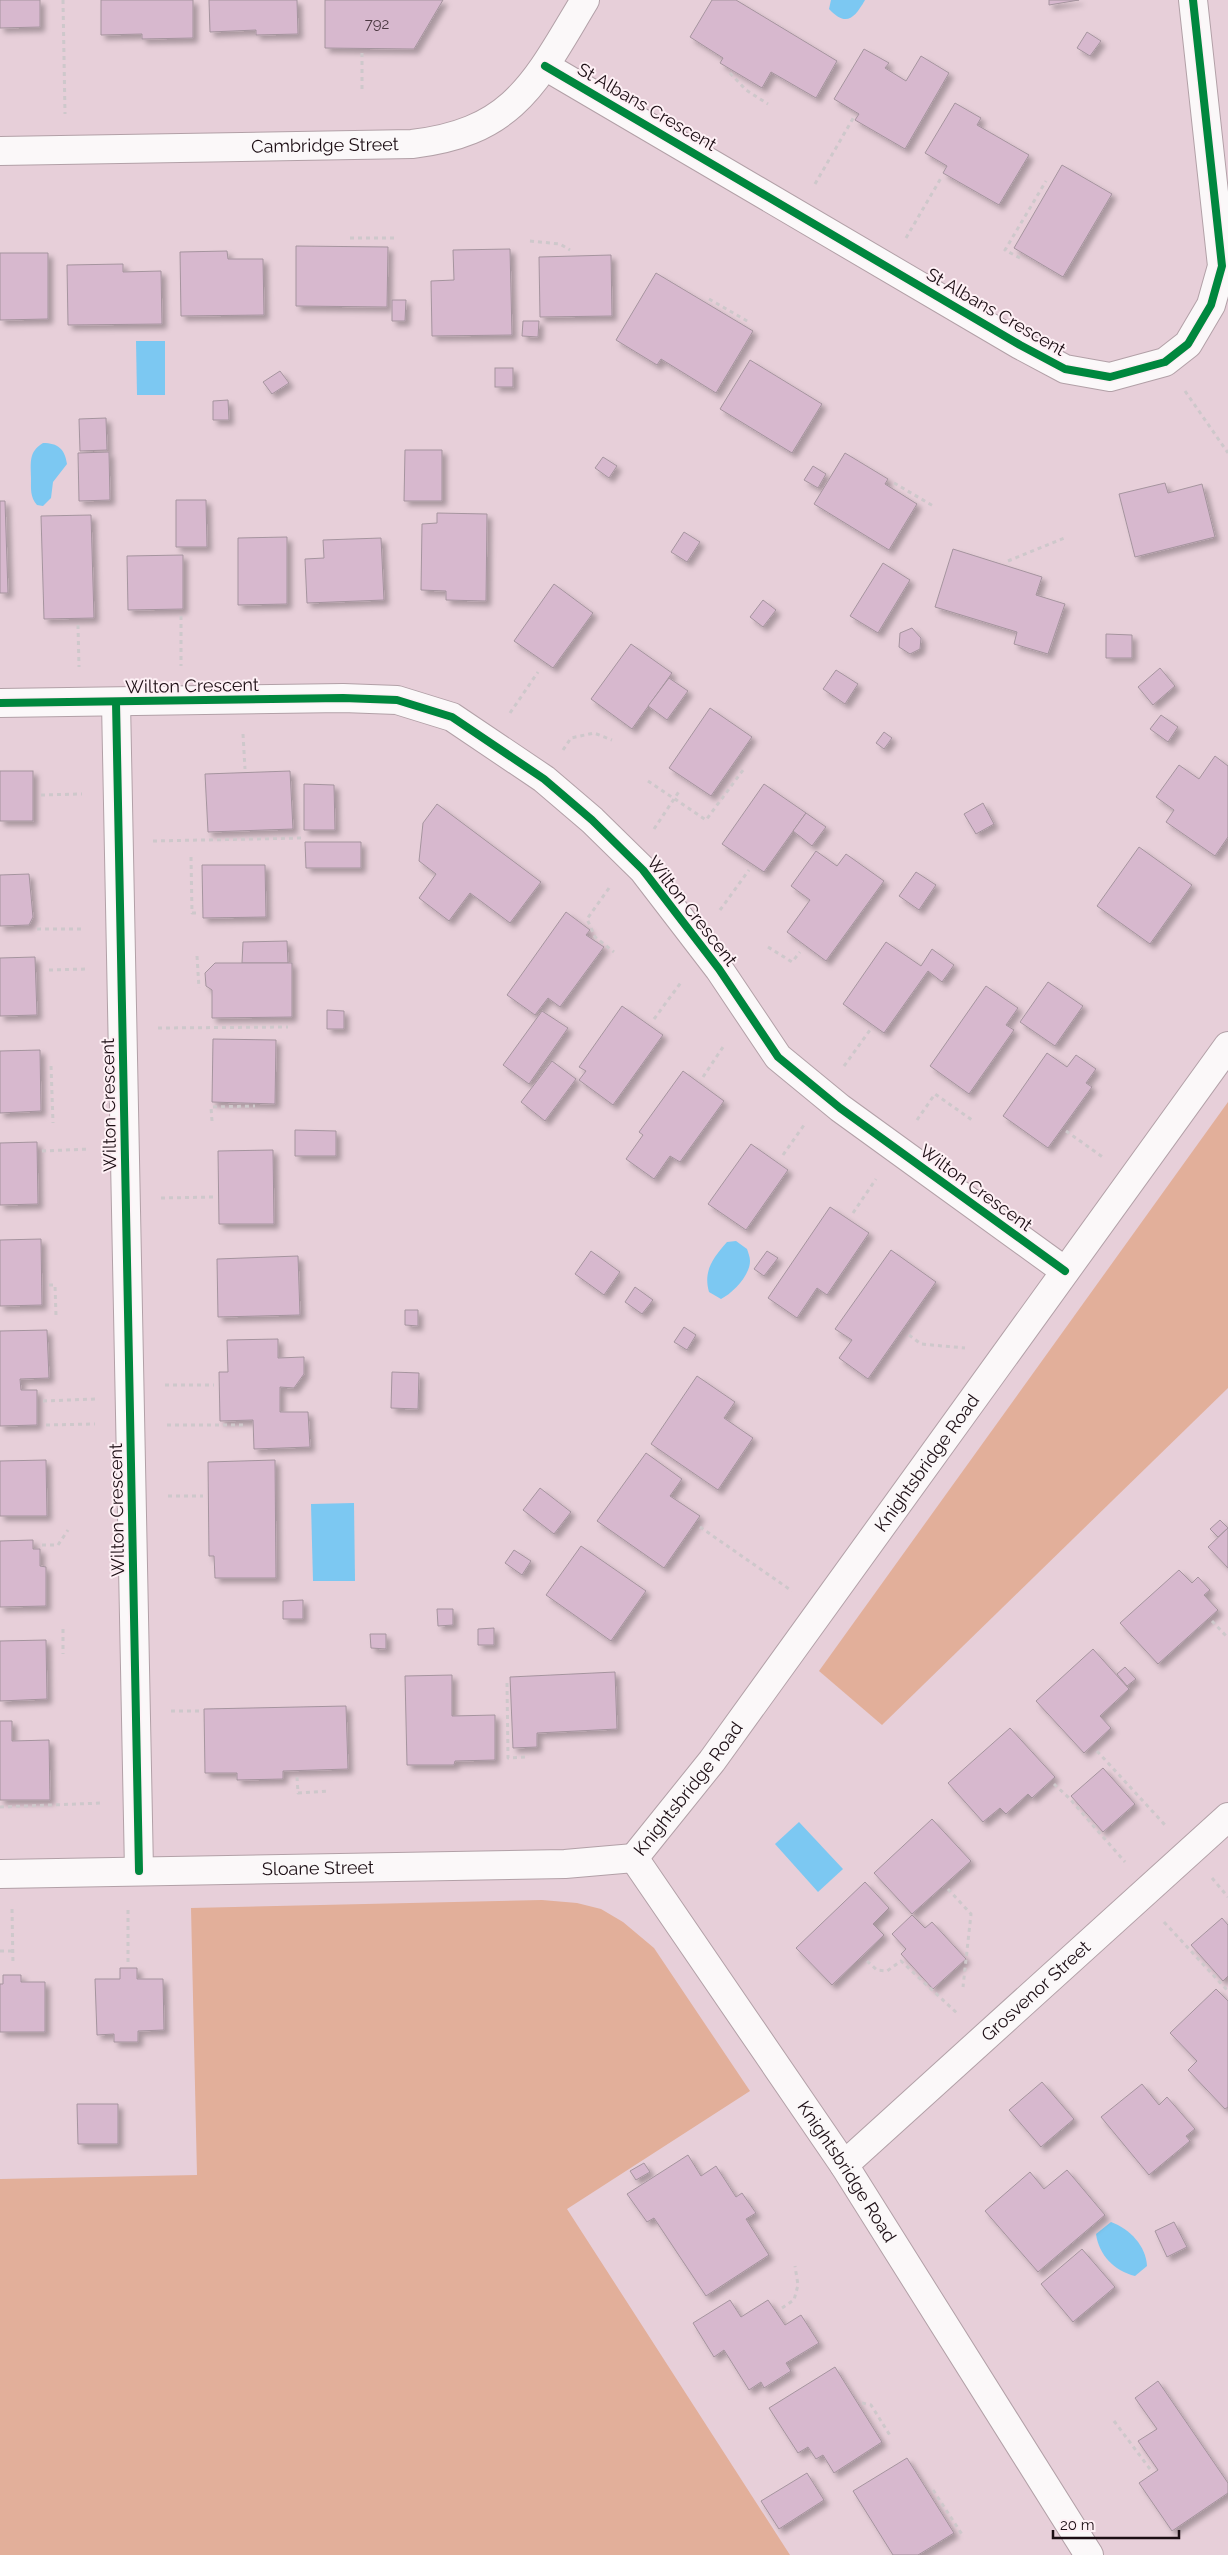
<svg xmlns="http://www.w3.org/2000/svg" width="1228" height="2555" font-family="Raleway,sans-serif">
<defs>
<filter id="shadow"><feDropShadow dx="4.5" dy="4.5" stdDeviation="2.5" flood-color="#0004"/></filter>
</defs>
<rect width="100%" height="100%" fill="#e7cfd9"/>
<g fill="#e2af9a">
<path d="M1228,1102V1388L882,1725L819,1671Z"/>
<path d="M542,1900L577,1903L601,1909L623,1922L654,1948L750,2091L567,2209L790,2555H0V2179L197,2175L191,1908Z"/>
</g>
<g fill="#7cc8f2">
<path d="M831,0H865C854,19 846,27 829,9Z"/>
<path d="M136,341H165V395H137Z"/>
<path d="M43,443C58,443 65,449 67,464L53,482L51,498L43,506L37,505C30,497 31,489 31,478C31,463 28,452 43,443Z"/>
<path d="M736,1241L747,1249C748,1252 750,1257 750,1261C750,1275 733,1293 721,1299L709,1292C703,1271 713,1258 727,1242Z"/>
<path d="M354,1503L355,1581H313L311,1504Z"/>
<path d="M799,1822L843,1869L818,1892L775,1844Z"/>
<path d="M1111,2222C1130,2229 1146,2246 1147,2266L1135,2276C1114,2271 1099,2255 1096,2234Z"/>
</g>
<g fill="#d7b8ce" stroke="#a5949e" filter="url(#shadow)">
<path d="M0,0H40V27L0,28Z"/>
<path d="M101,0H193V38L142,39V34L101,35Z"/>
<path d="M209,0H297L298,34L256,35V30L210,32Z"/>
<path d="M325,0H443L414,49L325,48Z"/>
<path d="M712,0H736L837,61L816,98L771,72L762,88L720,63L723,58L690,37Z"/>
<path d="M1049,0H1079L1049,5Z"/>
<path d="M1087,32L1101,41L1090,56L1077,48Z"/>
<path d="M864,49L889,63L885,68L906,81L921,56L949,73L905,149L855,120L859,114L834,99Z"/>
<path d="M955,103L981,118L977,125L1029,155L999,205L943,173L947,166L925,153Z"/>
<path d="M1062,165L1112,194L1063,277L1014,248Z"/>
<path d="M296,246L388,247L387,307L296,306Z"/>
<path d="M510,249L512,335L432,336L431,281L454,280L453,250Z"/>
<path d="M227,251L228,259H263L264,315L181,316L180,252Z"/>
<path d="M0,253H48V319L0,320Z"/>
<path d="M611,255L612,316L540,317L539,257Z"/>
<path d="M123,264V272L161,271L162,324L68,325L67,265Z"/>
<path d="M656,273L753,331L716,393L661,359L657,365L616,340Z"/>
<path d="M392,300H406L405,321H392Z"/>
<path d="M523,321H539L538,337L522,336Z"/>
<path d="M750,360L822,404L792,453L720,409Z"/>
<rect x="495" y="368" width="18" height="19"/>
<path d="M280,371L289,383L272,394L263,382Z"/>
<path d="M228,400L229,420H213V401Z"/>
<path d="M106,418L107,450L80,451L79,419Z"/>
<path d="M405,450H442V501H404Z"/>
<path d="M109,452L110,500L79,501L78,453Z"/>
<path d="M845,453L888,479L885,484L917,504L889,550L814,504Z"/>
<path d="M603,457L617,466L609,478L595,468Z"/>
<path d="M813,466L826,474L818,488L804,480Z"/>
<path d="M1165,483L1168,493L1202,484L1215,537L1135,557L1119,494Z"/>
<path d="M176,500H206L207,547H176Z"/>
<path d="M0,501H5L8,593H0Z"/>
<path d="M437,513L487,514L486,601L446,600V591L421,590L422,524L437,523Z"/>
<path d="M91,515L94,618L44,619L41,516Z"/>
<path d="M684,532L700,542L687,562L671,552Z"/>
<path d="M287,537V604L238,605V538Z"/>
<path d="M381,538L384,600L307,603L305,559L324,558L323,540Z"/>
<path d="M953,549L1042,577L1036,595L1065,604L1048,654L1014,644L1017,632L935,607Z"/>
<path d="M183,555V609L128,610L127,556Z"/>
<path d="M883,563L910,580L878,633L850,616Z"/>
<path d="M554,584L593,613L553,668L514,641Z"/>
<path d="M763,600L776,610L763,627L750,617Z"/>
<path d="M912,628L921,638L920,649L910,654L899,647L900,633Z"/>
<path d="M1106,634L1132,635V658H1106Z"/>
<path d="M631,644L672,673L632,729L591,699Z"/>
<path d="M1160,668L1175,686L1153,705L1138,687Z"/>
<path d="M836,670L858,684L845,704L823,689Z"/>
<path d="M669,678L688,691L667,720L648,706Z"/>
<path d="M710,708L752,737L711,796L669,768Z"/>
<path d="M1161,715L1178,727L1168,742L1150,729Z"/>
<path d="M884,732L892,738L884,749L876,743Z"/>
<path d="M1215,756L1228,766V837L1215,856L1166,822L1174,810L1156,797L1179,765L1199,779Z"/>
<rect x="0" y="771" width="33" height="50"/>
<path d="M290,771L293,829L208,832L205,774Z"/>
<path d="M304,784L334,785L335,830H304Z"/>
<path d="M764,784L806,813L764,872L722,844Z"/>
<path d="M983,803L994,824L976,834L964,814Z"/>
<path d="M437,804L541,882L510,923L470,893L449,921L419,898L436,874L419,861L423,823Z"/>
<path d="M806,813L826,827L812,846L793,831Z"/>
<path d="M305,842H361V868H306Z"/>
<path d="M1139,847L1192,885L1150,944L1097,906Z"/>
<path d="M816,851L837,866L846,854L884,881L826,961L787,932L810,900L791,886Z"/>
<path d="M202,865H265L266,917L203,918Z"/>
<path d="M916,872L936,885L919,910L899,896Z"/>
<path d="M29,874L33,917L29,925L0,926V875Z"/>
<path d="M566,912L590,930L586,935L604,947L560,1007L548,998L535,1015L507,995Z"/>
<path d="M287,941L288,963H242L243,942Z"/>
<path d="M886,942L921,966L932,949L954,965L942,982L928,971L884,1033L843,1004Z"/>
<path d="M35,957L37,1015L0,1016V958Z"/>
<path d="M215,963H292V1017L212,1018V990L206,986L205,973Z"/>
<path d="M1048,982L1083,1006L1055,1046L1020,1022Z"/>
<path d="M986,986L1018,1008L1006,1025L1014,1030L969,1094L930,1066Z"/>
<path d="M622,1006L663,1035L613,1105L579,1080L586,1071L579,1067Z"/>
<path d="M327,1010L344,1011V1029H327Z"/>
<path d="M542,1011L568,1028L529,1084L503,1065Z"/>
<path d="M213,1039L276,1040L275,1104L212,1102Z"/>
<path d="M40,1050L41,1111L0,1113V1051Z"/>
<path d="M1047,1053L1067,1067L1076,1055L1096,1069L1086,1083L1092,1087L1048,1148L1003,1116Z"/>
<path d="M552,1061L576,1079L545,1121L521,1102Z"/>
<path d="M683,1071L724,1101L680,1162L670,1156L654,1179L626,1159L643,1135L639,1132Z"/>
<path d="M295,1130L336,1131V1156H295Z"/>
<path d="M37,1142L38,1204L0,1205V1143Z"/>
<path d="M751,1144L788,1170L746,1230L708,1204Z"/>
<path d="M273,1150L274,1224H219L218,1151Z"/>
<path d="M830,1207L869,1233L827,1295L817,1288L797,1318L768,1298Z"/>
<path d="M41,1239L42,1305L0,1306V1240Z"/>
<path d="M891,1250L936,1282L868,1379L839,1358L852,1340L835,1329Z"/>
<path d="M591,1251L620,1272L604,1295L575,1274Z"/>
<path d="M767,1251L778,1258L764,1276L754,1269Z"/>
<path d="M298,1256L300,1315L218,1317L217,1259Z"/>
<path d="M635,1287L653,1300L642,1314L625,1302Z"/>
<path d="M405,1310H418V1326L405,1325Z"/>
<path d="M684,1327L696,1335L687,1350L674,1342Z"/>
<path d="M47,1330L49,1378L20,1379L21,1390H37V1425L0,1426V1331Z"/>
<path d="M278,1339V1358L304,1357V1374L294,1388L280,1387V1412H308L310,1447L254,1449L253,1420L220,1421L219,1372H228L227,1340Z"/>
<path d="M392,1372L419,1373L418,1409L391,1408Z"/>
<path d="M697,1376L735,1402L724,1418L753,1438L718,1490L651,1444Z"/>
<path d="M646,1453L682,1479L670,1496L700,1516L664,1568L597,1521Z"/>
<path d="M46,1460L47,1516H0V1461Z"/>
<path d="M275,1460L276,1578H215L214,1556H209L208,1462Z"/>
<path d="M540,1488L571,1512L554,1534L523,1510Z"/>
<path d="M1220,1520L1228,1528L1218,1537L1210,1529Z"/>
<path d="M1228,1528V1568L1208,1547Z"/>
<path d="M33,1540V1549H40V1566L46,1567V1606L0,1607V1541Z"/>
<path d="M581,1546L646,1591L611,1641L546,1595Z"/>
<path d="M514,1550L531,1561L522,1575L505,1563Z"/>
<path d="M1179,1570L1192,1583L1198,1577L1210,1590L1204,1595L1218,1610L1158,1664L1120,1623Z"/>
<path d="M303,1600V1619H283V1601Z"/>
<path d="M437,1609H453V1625L438,1626Z"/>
<path d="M494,1628V1645H478V1629Z"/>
<path d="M370,1634H386V1649L371,1648Z"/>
<path d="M46,1640L47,1699L0,1701V1641Z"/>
<path d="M1093,1649L1129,1689L1100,1716L1111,1728L1084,1753L1036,1701Z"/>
<path d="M1125,1667L1136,1679L1127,1686L1117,1674Z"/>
<path d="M615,1672L617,1729L537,1733V1747L513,1748L510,1677Z"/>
<path d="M452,1675V1716L495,1715V1760L455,1761L454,1765H407L405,1676Z"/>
<path d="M346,1706L348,1769L283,1771V1779L237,1780V1773H205L204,1709Z"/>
<path d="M0,1721H12V1741L49,1740L50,1800H0Z"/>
<path d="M1010,1728L1055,1777L1032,1798L1028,1794L1006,1814L1000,1808L983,1822L948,1783Z"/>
<path d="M1103,1768L1135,1804L1103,1832L1071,1796Z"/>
<path d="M932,1819L971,1861L912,1914L874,1873Z"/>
<path d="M865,1882L889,1908L873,1924L884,1935L832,1985L796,1948Z"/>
<path d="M912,1915L925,1928L932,1922L966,1959L933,1989L901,1954L906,1949L892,1934Z"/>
<path d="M1222,1918L1228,1925V1976L1223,1981L1191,1945Z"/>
<path d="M120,1968H137V1979H163L164,2030L138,2031V2042H114V2034L97,2035L95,1979H120Z"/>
<path d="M3,1975H21V1982H45V2032H0V1984H3Z"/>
<path d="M1216,1989L1228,2001V2107L1225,2109L1188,2070L1197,2061L1170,2033Z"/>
<path d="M1042,2082L1074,2119L1041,2147L1009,2110Z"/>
<path d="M1142,2084L1159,2105L1167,2097L1195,2129L1186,2136L1190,2141L1149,2175L1101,2117Z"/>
<path d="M77,2104H118V2144H78Z"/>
<path d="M688,2155L701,2176L716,2166L736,2197L742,2193L756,2213L746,2219L769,2255L706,2296L654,2218L647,2222L627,2194Z"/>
<path d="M644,2163L650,2172L636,2180L630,2171Z"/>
<path d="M1067,2170L1105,2215L1038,2272L985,2211L1030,2172L1044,2189Z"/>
<path d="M1174,2222L1187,2247L1167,2257L1155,2231Z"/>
<path d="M1082,2249L1115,2287L1073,2322L1041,2284Z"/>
<path d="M730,2300L741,2317L768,2300L785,2325L801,2315L819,2343L786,2363L791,2371L764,2388L761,2382L749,2390L724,2350L714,2357L693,2323Z"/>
<path d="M835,2367L882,2442L834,2473L823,2455L816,2459L808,2447L798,2453L769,2408Z"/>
<path d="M1158,2381L1228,2483V2493L1172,2531L1139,2483L1158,2470L1138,2441L1157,2429L1135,2398Z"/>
<path d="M907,2458L954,2533L918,2555H893L853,2491Z"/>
<path d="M807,2473L824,2500L779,2529L761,2501Z"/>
</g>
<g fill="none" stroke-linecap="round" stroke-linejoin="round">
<defs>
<g id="minor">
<path d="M545,66L1020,345L1065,369L1110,377L1165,362L1188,344L1211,305L1222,266L1193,0"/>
<path id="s1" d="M0,151L412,144C515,132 536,81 585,0"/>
<path d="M116,702L139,1871"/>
<path d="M0,703L343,698L397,700L452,717L544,779L592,820L643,870L719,969L778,1057L840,1108L1065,1271"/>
<path id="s2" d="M634,1858L712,1761L1228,1046"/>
<path id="s3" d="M634,1858L844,2165L1089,2555"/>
<path id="s4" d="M0,1874L565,1864L634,1858"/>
<path id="s5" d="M844,2165L1228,1817"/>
</g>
</defs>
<use href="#minor" stroke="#b2a0a7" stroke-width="30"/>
<g stroke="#cec8cb" stroke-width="3" stroke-dasharray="4 4" stroke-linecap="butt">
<path d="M63,0L65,114"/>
<path d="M362,53V89"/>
<path d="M730,73L746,90L768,104"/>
<path d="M815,184L855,115"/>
<path d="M350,238H398"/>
<path d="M906,238L941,178"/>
<path d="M530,241L560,244L570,250"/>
<path d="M1020,258L1005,250L1046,181"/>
<path d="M709,299L749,322"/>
<path d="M1185,391L1228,453"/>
<path d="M894,483L935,507"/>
<path d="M1008,561L1067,537"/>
<path d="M181,616V666"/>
<path d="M78,625L79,667"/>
<path d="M510,713L538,672"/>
<path d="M243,734L245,769"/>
<path d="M563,750L571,738L594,733L612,740"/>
<path d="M648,781L706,820L743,770"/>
<path d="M41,795L82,794"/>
<path d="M654,829L680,790"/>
<path d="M153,841L303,838"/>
<path d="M191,857L192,913H200"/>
<path d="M609,888L587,919L595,937L614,952"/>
<path d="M720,910L749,870"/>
<path d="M37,929H84"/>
<path d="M768,947L792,962L800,952"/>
<path d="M197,956L199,988"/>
<path d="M49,970L86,969"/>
<path d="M654,1019L682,981"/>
<path d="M158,1028L288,1027"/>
<path d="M51,1066L53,1123"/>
<path d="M844,1066L870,1030"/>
<path d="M703,1077L725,1044"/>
<path d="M917,1120L935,1094L972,1120"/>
<path d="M212,1121L211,1107L255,1106"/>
<path d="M1066,1131L1104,1158"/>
<path d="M42,1151L89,1149"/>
<path d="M783,1155L804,1125"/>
<path d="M161,1198L215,1197"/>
<path d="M853,1213L876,1179"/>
<path d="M49,1285H55L56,1316"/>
<path d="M909,1335L921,1344L965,1348"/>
<path d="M165,1385H214"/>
<path d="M43,1401L95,1399"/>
<path d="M46,1425L95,1424"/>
<path d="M167,1425H247"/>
<path d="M168,1496H203"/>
<path d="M700,1527L792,1591"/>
<path d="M42,1545H58L68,1530"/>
<path d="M1212,1621L1228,1638"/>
<path d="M63,1629V1654"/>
<path d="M507,1683L508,1758L526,1757"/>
<path d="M171,1711H200"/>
<path d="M1097,1751L1165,1825"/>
<path d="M297,1777L298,1793L329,1791"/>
<path d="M1054,1784L1070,1799L1125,1862"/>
<path d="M0,1807L102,1803"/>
<path d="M1212,1878L1228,1897"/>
<path d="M948,1889L971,1914L963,1987"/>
<path d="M12,1909L13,1965"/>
<path d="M1164,1922L1228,1991"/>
<path d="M0,1951H13"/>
<path d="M867,1961L877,1970L887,1971L901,1961L958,2014"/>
<path d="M128,1962V1907"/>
<path d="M782,2308L794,2300L798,2285L795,2266"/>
<path d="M862,2403L871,2405L891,2437"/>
<path d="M1114,2421L1150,2469"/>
<path d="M933,2490L963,2536"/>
</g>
<use href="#minor" stroke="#fbf8f9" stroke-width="28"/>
<defs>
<g id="cycleway">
<path d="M545,66L1020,345L1065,369L1110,377L1165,362L1188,344L1211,305L1222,266L1193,0"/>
<path d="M116,702L139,1871"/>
<path d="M0,703L343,698L397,700L452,717L544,779L592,820L643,870L719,969L778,1057L840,1108L1065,1271"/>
</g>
</defs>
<use href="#cycleway" stroke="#fef0f5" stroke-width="11"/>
<use href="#cycleway" stroke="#00873e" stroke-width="8"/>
</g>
<g text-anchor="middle" stroke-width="4" stroke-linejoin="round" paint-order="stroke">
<g font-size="15" fill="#4b3842">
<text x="377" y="29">792</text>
</g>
<g font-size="18" fill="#1c0e14" stroke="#fef0f5">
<text transform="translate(647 107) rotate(30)" y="6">St Albans Crescent</text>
<text dy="6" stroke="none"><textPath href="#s1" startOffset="325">Cambridge Street</textPath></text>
<text transform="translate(996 312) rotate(30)" y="6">St Albans Crescent</text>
<text transform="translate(192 686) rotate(-1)" y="6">Wilton Crescent</text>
<text transform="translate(692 911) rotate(52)" y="6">Wilton Crescent</text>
<text transform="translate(109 1105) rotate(-91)" y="6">Wilton Crescent</text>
<text transform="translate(976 1188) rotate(36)" y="6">Wilton Crescent</text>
<text dy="6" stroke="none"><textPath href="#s2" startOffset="492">Knightsbridge Road</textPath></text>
<text transform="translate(117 1510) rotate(-91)" y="6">Wilton Crescent</text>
<text dy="6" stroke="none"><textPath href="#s2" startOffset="88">Knightsbridge Road</textPath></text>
<text dy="6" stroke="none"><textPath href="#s4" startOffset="318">Sloane Street</textPath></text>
<text dy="6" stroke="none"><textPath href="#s5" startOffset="259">Grosvenor Street</textPath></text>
<text dy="6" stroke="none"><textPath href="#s3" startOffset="379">Knightsbridge Road</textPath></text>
</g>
</g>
<path d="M1053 2530v8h126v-8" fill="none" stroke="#1c0e14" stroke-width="2.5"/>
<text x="1060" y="2530" font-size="15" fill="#1c0e14" stroke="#fef0f5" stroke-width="4" paint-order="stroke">20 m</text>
</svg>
